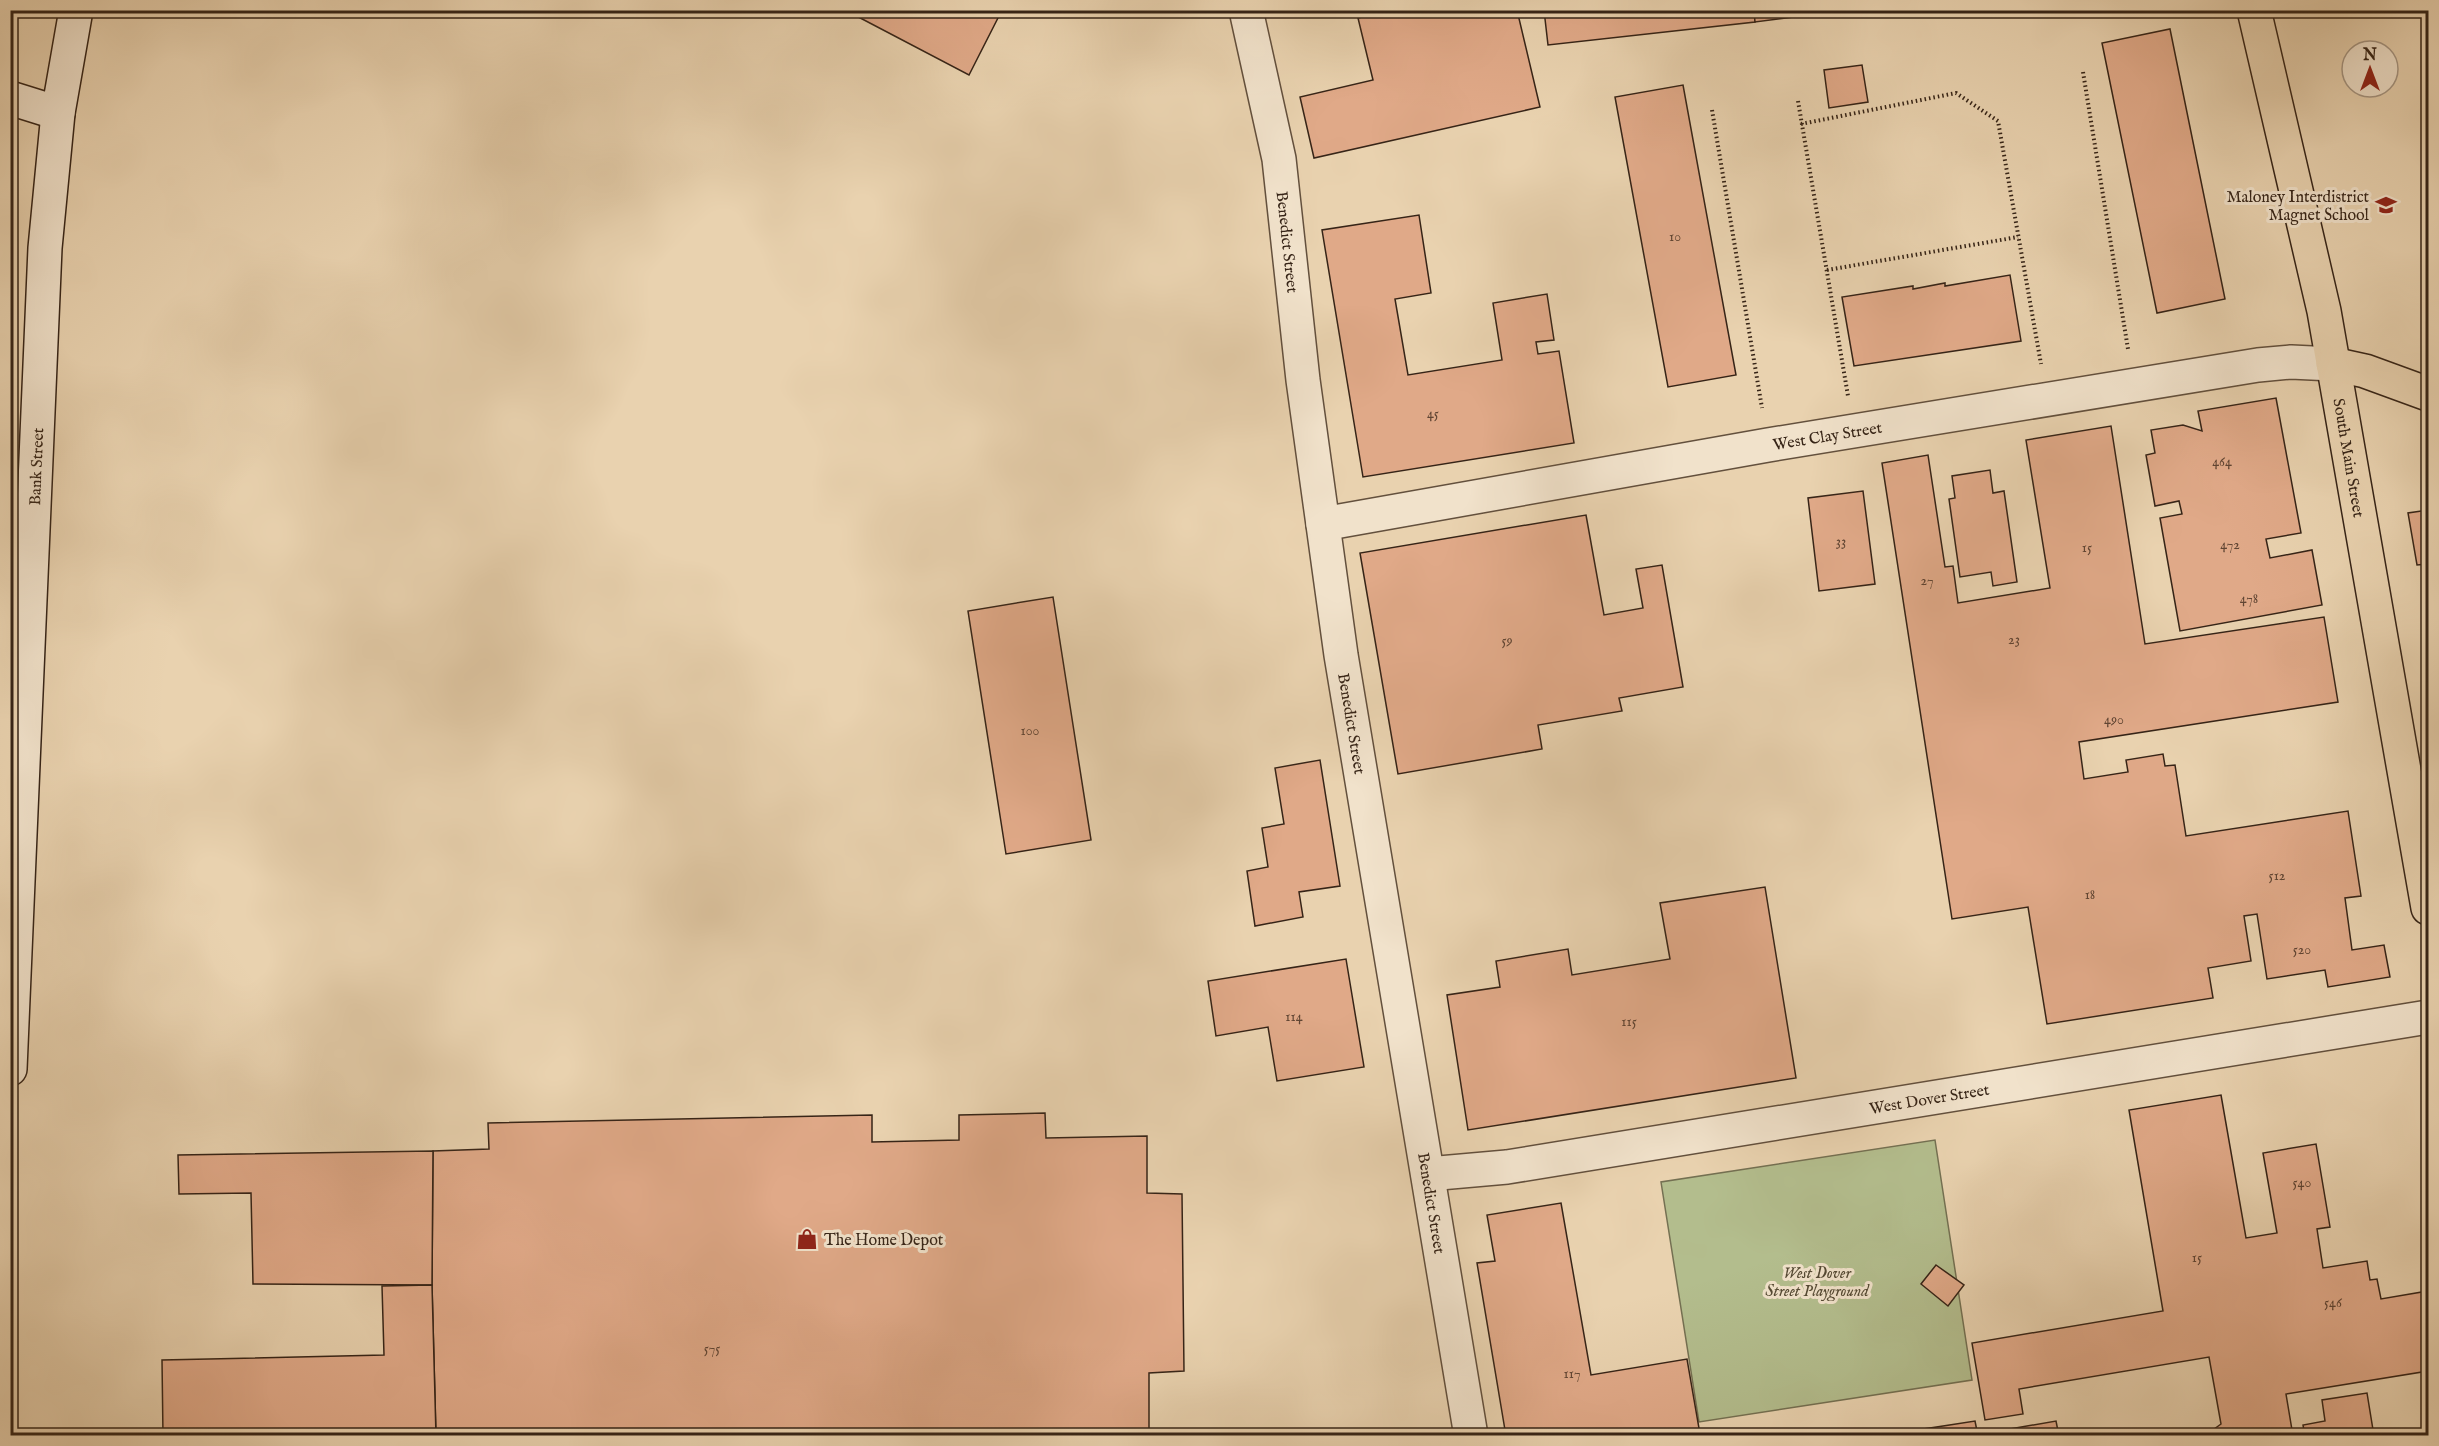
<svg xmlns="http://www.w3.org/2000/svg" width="2439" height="1446" font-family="'IM FELL English',serif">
<rect width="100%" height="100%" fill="#e9d2af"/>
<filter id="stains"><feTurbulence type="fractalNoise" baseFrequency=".00333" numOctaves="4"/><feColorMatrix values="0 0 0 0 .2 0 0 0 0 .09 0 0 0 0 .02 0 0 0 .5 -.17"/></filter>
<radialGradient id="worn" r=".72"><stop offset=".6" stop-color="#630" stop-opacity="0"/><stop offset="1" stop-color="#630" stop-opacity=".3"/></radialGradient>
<path fill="#b3bd8d" stroke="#747052" stroke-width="1.5" d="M1935,1140L1972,1380L1699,1422L1661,1182Z"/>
<g fill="#e0a988" stroke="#362417" stroke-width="1.5">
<path d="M845,10H1002L969,75Z"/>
<path d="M1389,10H1517L1540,107L1314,158L1300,97L1373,80L1358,18Z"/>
<path d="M1544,10H1754L1755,22L1548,45Z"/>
<path d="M1754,10H1849L1755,22Z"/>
<path d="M2170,29L2225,299L2157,313L2102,43Z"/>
<path d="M1862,65L1868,102L1829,108L1824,70Z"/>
<path d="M1683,85L1736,375L1668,387L1615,97Z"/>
<path d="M1419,215L1431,293L1395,299L1408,375L1502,360L1493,303L1547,294L1554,340L1536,342L1538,354L1559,351L1574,443L1363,477L1322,230Z"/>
<path d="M2010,275L2021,341L1854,366L1842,297L1913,286V289L1945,283V286Z"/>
<path d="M2276,398L2301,533L2266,539L2270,558L2312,550L2322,605L2180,631L2160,518L2182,514L2179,501L2155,506L2146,455L2155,453L2151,430L2183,425L2202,431L2198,411Z"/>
<path d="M2111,426L2145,644L2324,617L2338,702L2079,742L2084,779L2128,772L2126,760L2163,754L2165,766L2175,765L2186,836L2348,811L2361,896L2345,898L2352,950L2384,945L2390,977L2328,987L2325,970L2267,979L2257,914L2244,916L2251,961L2208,968L2213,998L2047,1024L2028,907L1952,919L1882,463L1928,455L1945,567L1953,566L1958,603L2050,588L2026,440Z"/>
<path d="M1990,470L1993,493L2004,491L2017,582L1993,586L1991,572L1960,577L1949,499L1955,498L1952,476Z"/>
<path d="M1863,491L1875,584L1819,591L1808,498Z"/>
<path d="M2428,510V564L2417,565L2408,513Z"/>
<path d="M1586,515L1604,615L1643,608L1636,569L1662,565L1683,687L1619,698L1622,711L1538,725L1542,749L1398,774L1360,553Z"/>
<path d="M1053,597L1091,840L1006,854L968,611Z"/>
<path d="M1320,760L1340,886L1299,892L1303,917L1255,926L1247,871L1268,867L1262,828L1284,824L1275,768Z"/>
<path d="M1765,887L1796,1078L1468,1130L1447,995L1500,987L1496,961L1568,949L1572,975L1670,959L1660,903Z"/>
<path d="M1346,959L1364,1067L1277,1081L1268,1027L1216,1036L1208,981Z"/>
<path d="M2221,1095L2246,1238L2277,1233L2263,1153L2316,1144L2330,1227L2317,1229L2323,1268L2367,1261L2370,1280L2377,1279L2381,1299L2428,1291V1371L2286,1394L2293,1436H2211L2210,1432L2221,1424L2209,1357L2019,1389L2023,1414L1985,1420L1972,1343L2163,1311L2129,1110Z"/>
<path d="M1045,1113L1046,1138L1147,1136V1193L1182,1194L1184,1371L1149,1373V1436H436L432,1285L433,1151L489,1149L488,1123L872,1115V1142L959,1140V1115Z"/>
<path d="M433,1151L432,1285L253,1284L251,1193L179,1194L178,1155Z"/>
<path d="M1561,1203L1591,1375L1687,1359L1700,1434L1506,1436L1477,1263L1495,1261L1487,1215Z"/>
<path d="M1936,1265L1964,1285L1948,1306L1921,1284Z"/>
<path d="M432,1285L436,1436H163L162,1360L384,1355L382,1286Z"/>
<path d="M2367,1393L2374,1436H2305L2303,1425L2325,1421L2322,1400Z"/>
<path d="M1975,1421L1978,1436H1925L1924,1429Z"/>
<path d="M2056,1421L2059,1436H1990L1993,1432Z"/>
</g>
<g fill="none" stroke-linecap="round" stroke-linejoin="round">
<defs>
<g id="minor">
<path id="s1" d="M1246,10L1279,159L1303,380L1341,655L1471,1436"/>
<path id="s2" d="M1323,524L1768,445L2258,365L2291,362L2333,364"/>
<path id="s3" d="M1428,1174L1507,1167L2428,1017"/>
</g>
<g id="secondary">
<path d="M10,98L58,113"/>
<path id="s4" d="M10,1069L45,248L58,113L76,10"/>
</g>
<g id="primary">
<path id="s5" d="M2254,10L2324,311L2428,908"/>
<path d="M2333,364L2365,371L2428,394"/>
</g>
</defs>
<use href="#minor" stroke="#63503d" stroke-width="36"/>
<use href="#secondary" stroke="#362417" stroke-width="36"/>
<use href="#primary" stroke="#362417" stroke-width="36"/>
<g stroke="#362417" stroke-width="4" stroke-dasharray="1.5 3" stroke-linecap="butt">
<path d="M2083,72L2128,349"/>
<path d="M1798,101L1848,396"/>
<path d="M1712,110L1762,408"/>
<path d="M1801,124L1956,93L1998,121L2041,364"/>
<path d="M1827,270L2018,237"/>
</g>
<use href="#minor" stroke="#f1e2cb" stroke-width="33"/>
<use href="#secondary" stroke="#f1e2cb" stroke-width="33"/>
<use href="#primary" stroke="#e9d2af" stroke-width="33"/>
</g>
<defs>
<symbol id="school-bare" viewBox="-9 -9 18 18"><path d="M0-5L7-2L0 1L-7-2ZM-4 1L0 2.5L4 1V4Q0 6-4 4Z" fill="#8f2418" stroke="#f1e2cb" stroke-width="2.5" paint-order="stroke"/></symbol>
<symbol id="shop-bare" viewBox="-9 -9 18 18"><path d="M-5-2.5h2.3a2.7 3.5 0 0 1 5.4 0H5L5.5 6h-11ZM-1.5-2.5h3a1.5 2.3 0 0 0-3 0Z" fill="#8f2418" stroke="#f1e2cb" stroke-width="2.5" paint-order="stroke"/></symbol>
</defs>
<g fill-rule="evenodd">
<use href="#school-bare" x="2371" y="190" width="30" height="30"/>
<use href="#shop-bare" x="792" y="1224" width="30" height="30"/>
</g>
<g text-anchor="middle" stroke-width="6" stroke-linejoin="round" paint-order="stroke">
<g font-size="14" fill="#604533">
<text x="1675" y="241">10</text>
<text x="1433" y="418">45</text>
<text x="2222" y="466">464</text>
<text x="1841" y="546">33</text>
<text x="2230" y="549">472</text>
<text x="2087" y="552">15</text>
<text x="1927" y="585">27</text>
<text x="2249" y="603">478</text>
<text x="2014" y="644">23</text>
<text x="1507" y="645">59</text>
<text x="2114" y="724">490</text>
<text x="1030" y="735">100</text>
<text x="2277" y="880">512</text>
<text x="2090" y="899">18</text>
<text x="2302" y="954">520</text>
<text x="1294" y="1021">114</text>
<text x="1629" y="1026">115</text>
<text x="2302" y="1187">540</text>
<text x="2197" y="1262">15</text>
<text x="2333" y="1307">546</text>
<text x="712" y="1353">575</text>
<text x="1572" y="1378">117</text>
</g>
<g font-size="16" fill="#362417" stroke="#f1e2cb" text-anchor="end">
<text x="2369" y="202">Maloney Interdistrict<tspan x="2369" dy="18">Magnet School</tspan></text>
<text x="824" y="1245" text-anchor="start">The Home Depot</text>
</g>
<g font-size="16" fill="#362417" stroke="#f1e2cb">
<text dy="6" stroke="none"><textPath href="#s1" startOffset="236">Benedict Street</textPath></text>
<text dy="6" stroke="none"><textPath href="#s2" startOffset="512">West Clay Street</textPath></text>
<text dy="6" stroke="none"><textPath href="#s5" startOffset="458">South Main Street</textPath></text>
<text dy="6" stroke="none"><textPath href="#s4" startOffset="603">Bank Street</textPath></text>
<text dy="6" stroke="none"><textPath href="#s1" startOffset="722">Benedict Street</textPath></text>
<text dy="6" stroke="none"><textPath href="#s3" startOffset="507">West Dover Street</textPath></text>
<text dy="6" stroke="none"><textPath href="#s1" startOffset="1208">Benedict Street</textPath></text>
</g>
<g font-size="16" font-style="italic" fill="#554a34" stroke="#f1e2cb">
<text x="1817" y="1278">West Dover<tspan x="1817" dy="18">Street Playground</tspan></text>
</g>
</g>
<rect width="2439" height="1446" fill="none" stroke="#e9d2af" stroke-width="36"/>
<rect x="12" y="12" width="2415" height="1422" fill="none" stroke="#362417" stroke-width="3"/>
<rect x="18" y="18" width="2403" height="1410" fill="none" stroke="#362417" stroke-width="1.5"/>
<g transform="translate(2370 69)"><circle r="28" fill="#f1e2cb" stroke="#a69683" stroke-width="1.5"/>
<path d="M0-4.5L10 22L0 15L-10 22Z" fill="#8f2418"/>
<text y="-9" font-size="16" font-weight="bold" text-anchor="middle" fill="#362417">N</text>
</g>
<rect width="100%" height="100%" filter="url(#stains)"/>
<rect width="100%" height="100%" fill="url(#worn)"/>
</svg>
